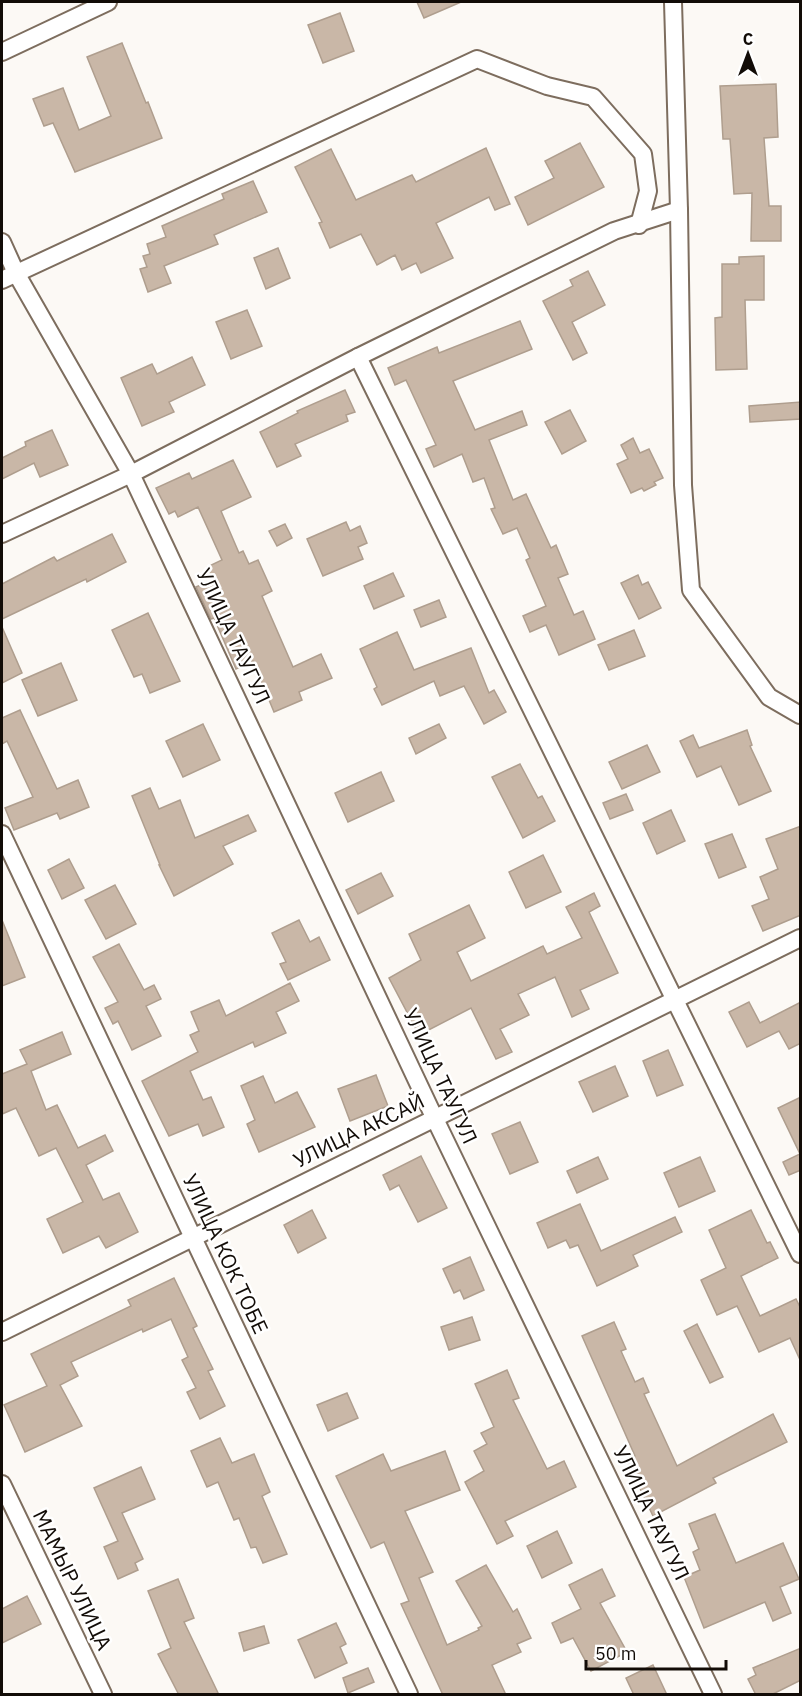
<svg xmlns="http://www.w3.org/2000/svg" width="802" height="1696" font-family="'IBM Plex Sans',sans-serif">
<rect width="100%" height="100%" fill="#fcf9f5"/>
<g fill="#c9b7a7" stroke="#af9e8e" stroke-width="1.5">
<path d="M417,2H461L424,18Z"/>
<path d="M340,13L354,51L323,63L308,25Z"/>
<path d="M122,43L146,103L148,102L162,138L75,172L53,123L44,126L33,99L63,88L79,130L111,116L87,57Z"/>
<path d="M776,84L778,137L764,138L769,206H781V241H751L752,193L734,194L730,139H723L720,86Z"/>
<path d="M580,143L604,187L528,225L515,197L554,178L545,161Z"/>
<path d="M486,148L510,204L495,210L489,197L436,223L453,258L421,273L416,263L402,270L395,255L377,265L361,234L330,248L319,223L322,222L295,167L331,149L356,200L412,175L416,182Z"/>
<path d="M253,181L267,212L214,235L218,244L164,266L171,283L148,292L140,269L147,267L143,256L150,254L147,244L166,237L162,226L224,199L222,194Z"/>
<path d="M278,248L290,278L266,289L254,258Z"/>
<path d="M764,256V300H745L747,369L716,370L715,318L722,317V264H739V257Z"/>
<path d="M588,271L605,305L572,322L587,353L573,360L543,301L573,286L570,280Z"/>
<path d="M247,310L262,346L231,359L216,322Z"/>
<path d="M520,321L532,349L453,381L475,430L522,411L527,425L489,440L513,500L526,494L551,548L556,545L568,574L558,578L574,615L583,611L595,639L559,655L546,625L530,632L523,616L546,606L526,560L530,558L517,528L503,534L491,509L495,508L484,478L473,482L462,454L434,467L426,449L436,445L406,380L395,385L388,368L437,347L439,353Z"/>
<path d="M192,357L205,385L169,402L174,412L142,426L121,378L152,364L157,374Z"/>
<path d="M345,390L355,412L346,415L348,421L295,444L301,456L277,467L260,432L298,413L297,411Z"/>
<path d="M801,402V419L750,422L749,406Z"/>
<path d="M570,410L586,441L562,454L545,422Z"/>
<path d="M52,430L68,465L40,477L34,463L2,479V458L26,446L25,442Z"/>
<path d="M633,438L640,453L649,449L663,478L654,482L656,485L644,491L642,488L631,493L617,464L628,459L621,445Z"/>
<path d="M233,460L251,497L221,511L239,553L243,551L249,564L258,560L272,591L262,596L293,667L321,654L332,678L299,692L302,700L274,712L253,661L236,669L214,618L211,619L196,587L213,580L207,567L222,560L198,507L178,517L175,511L169,514L156,488L189,473L192,479Z"/>
<path d="M346,522L350,531L360,526L367,543L358,547L363,559L323,576L307,539Z"/>
<path d="M285,524L292,538L277,546L269,531Z"/>
<path d="M112,534L126,562L87,582L86,579L2,619V584L54,557L57,561Z"/>
<path d="M393,573L404,596L374,609L364,586Z"/>
<path d="M638,575L642,585L648,582L661,608L639,619L621,583Z"/>
<path d="M439,600L446,617L421,627L414,610Z"/>
<path d="M148,613L180,681L150,693L142,674L134,677L112,630Z"/>
<path d="M2,627L22,673L2,683Z"/>
<path d="M634,630L645,656L609,670L598,645Z"/>
<path d="M397,632L414,670L471,648L489,693L494,690L506,712L484,724L464,686L440,696L434,681L382,705L374,689L377,687L360,649Z"/>
<path d="M61,663L77,700L38,716L22,680Z"/>
<path d="M20,710L57,789L78,780L89,807L60,819L57,813L14,830L5,808L33,797L7,741L2,744V718Z"/>
<path d="M203,724L220,760L183,777L166,741Z"/>
<path d="M439,724L446,738L416,754L409,738Z"/>
<path d="M747,730L752,745L750,746L771,791L739,805L721,766L697,777L680,741L693,735L699,748Z"/>
<path d="M647,745L660,772L622,789L609,762Z"/>
<path d="M520,764L538,798L542,796L555,821L523,838L492,777Z"/>
<path d="M381,772L394,801L348,822L335,793Z"/>
<path d="M150,788L159,809L180,800L195,838L248,815L256,831L223,846L233,864L174,896L159,865H160L132,796Z"/>
<path d="M626,794L633,810L610,819L603,803Z"/>
<path d="M671,810L685,841L657,854L643,823Z"/>
<path d="M801,826V915L763,931L752,906L769,899L760,877L778,869L766,839Z"/>
<path d="M732,834L746,867L719,878L705,844Z"/>
<path d="M543,855L561,892L526,908L509,872Z"/>
<path d="M69,859L84,888L62,899L48,870Z"/>
<path d="M381,873L393,896L358,914L346,890Z"/>
<path d="M115,885L136,924L106,939L85,900Z"/>
<path d="M594,893L600,906L589,912L618,973L580,990L589,1009L572,1017L555,977L518,994L529,1015L500,1029L512,1052L496,1059L471,1008L419,1035L389,978L421,960L409,934L469,905L485,938L457,952L471,981L543,946L547,954L582,938L566,907Z"/>
<path d="M2,920L25,977L2,986Z"/>
<path d="M299,920L310,942L319,937L330,960L288,980L280,964L286,962L272,933Z"/>
<path d="M119,944L144,990L154,985L161,999L146,1006L161,1036L132,1050L118,1021L113,1024L105,1008L118,1002L93,957Z"/>
<path d="M290,983L299,1001L276,1012L286,1033L255,1047L253,1042L190,1071L203,1100L211,1097L224,1127L203,1136L198,1124L169,1136L142,1081L198,1052L190,1035L199,1031L191,1012L219,1000L226,1016Z"/>
<path d="M749,1002L760,1023L801,1002V1043L789,1049L779,1031L747,1047L729,1012Z"/>
<path d="M62,1032L71,1054L31,1071L46,1110L57,1105L78,1148L105,1135L113,1151L86,1165L103,1200L119,1193L138,1232L106,1248L99,1236L63,1253L47,1219L83,1202L56,1148L39,1156L16,1108L2,1114V1074L27,1064L20,1050Z"/>
<path d="M668,1050L683,1085L657,1096L643,1061Z"/>
<path d="M615,1066L628,1096L593,1112L579,1082Z"/>
<path d="M376,1075L388,1106L350,1121L338,1089Z"/>
<path d="M263,1076L275,1103L297,1092L315,1127L259,1152L247,1124L255,1120L241,1086Z"/>
<path d="M801,1097V1170L789,1175L783,1162L800,1154L778,1108Z"/>
<path d="M520,1122L538,1162L510,1174L492,1134Z"/>
<path d="M421,1156L447,1208L418,1222L399,1185L390,1190L383,1175Z"/>
<path d="M598,1157L608,1179L577,1193L567,1171Z"/>
<path d="M700,1157L715,1191L679,1207L664,1173Z"/>
<path d="M580,1204L601,1251L675,1217L682,1232L633,1255L638,1266L597,1286L578,1245L570,1248L566,1240L548,1248L537,1223Z"/>
<path d="M312,1210L326,1238L298,1253L284,1225Z"/>
<path d="M751,1210L767,1243L770,1242L778,1258L741,1276L760,1316L796,1299L801,1309V1362L790,1338L759,1352L737,1306L717,1315L701,1280L726,1268L709,1230Z"/>
<path d="M470,1257L484,1290L464,1299L460,1290L454,1293L443,1269Z"/>
<path d="M174,1278L197,1326L193,1328L213,1369L208,1371L225,1406L200,1419L187,1392L196,1388L182,1360L188,1357L171,1319L143,1332L142,1329L71,1362L78,1376L60,1385L82,1426L25,1452L4,1405L47,1386L31,1354L131,1306L128,1300Z"/>
<path d="M472,1317L480,1340L449,1350L441,1327Z"/>
<path d="M614,1322L626,1349L621,1351L635,1382L643,1378L649,1392L644,1394L677,1466L773,1414L787,1442L713,1478L716,1483L653,1516L627,1461L635,1456L582,1336Z"/>
<path d="M697,1324L723,1377L710,1383L684,1331Z"/>
<path d="M507,1370L519,1398L513,1400L547,1469L564,1461L576,1487L505,1521L513,1536L497,1544L465,1482L484,1471L474,1451L487,1444L481,1433L494,1427L475,1384Z"/>
<path d="M347,1393L358,1418L328,1431L317,1405Z"/>
<path d="M220,1438L232,1463L254,1454L270,1492L262,1496L287,1554L263,1563L256,1547L251,1548L239,1518L234,1520L218,1482L207,1487L191,1451Z"/>
<path d="M445,1451L460,1490L405,1511L433,1572L419,1578L447,1645L479,1630L478,1628L482,1626L456,1581L486,1565L513,1612L517,1609L531,1638L517,1644L521,1652L492,1665L506,1695H443L401,1604L409,1601L384,1542L371,1548L336,1476L383,1454L391,1471Z"/>
<path d="M141,1467L155,1499L122,1513L143,1559L135,1563L138,1570L118,1579L104,1547L118,1541L94,1488Z"/>
<path d="M715,1514L736,1563L783,1543L799,1579L780,1587L791,1613L773,1621L765,1602L704,1628L684,1577L700,1570L693,1552L699,1549L689,1524Z"/>
<path d="M557,1531L572,1563L542,1578L527,1546Z"/>
<path d="M602,1569L615,1596L600,1603L627,1652L591,1671L573,1638L561,1643L552,1623L581,1609L569,1585Z"/>
<path d="M178,1579L194,1618L184,1622L219,1695H179L158,1654L171,1648L148,1591Z"/>
<path d="M27,1596L41,1624L2,1643V1609Z"/>
<path d="M336,1623L346,1644L340,1647L347,1663L315,1678L298,1640Z"/>
<path d="M264,1626L269,1643L244,1651L239,1633Z"/>
<path d="M801,1648V1680L771,1695H756L748,1679L756,1675L753,1668Z"/>
<path d="M653,1665L667,1695H634L626,1678Z"/>
<path d="M368,1668L374,1682L348,1693L343,1678Z"/>
</g>
<g fill="none" stroke-linecap="round" stroke-linejoin="round">
<defs>
<g id="minor">
<path d="M673,2L679,210L683,485L691,590L769,697L800,715"/>
<path d="M2,52L108,2"/>
<path d="M2,242L16,273L131,474L435,1119L713,1694"/>
<path d="M2,280L477,59L547,86L593,97L643,154L648,191L639,225"/>
<path d="M358,357L800,1254"/>
<path d="M2,534L131,474L358,357L614,231L679,210"/>
<path d="M2,834L409,1694"/>
<path d="M2,1332L800,938"/>
<path d="M2,1484L103,1694"/>
</g>
</defs>
<use href="#minor" stroke="#7d6d5e" stroke-width="20"/>
<use href="#minor" stroke="#fff" stroke-width="16"/>
</g>
<g text-anchor="middle" stroke-width="5" stroke-linejoin="round" paint-order="stroke">
<g font-size="21" fill="#120c07" stroke="#fff">
<text transform="translate(233 636) rotate(65)" y="7">УЛИЦА ТАУГУЛ</text>
<text transform="translate(440 1076) rotate(65)" y="7">УЛИЦА ТАУГУЛ</text>
<text transform="translate(359 1131) rotate(-26)" y="7">УЛИЦА АКСАЙ</text>
<text transform="translate(225 1254) rotate(65)" y="7">УЛИЦА КОК ТОБЕ</text>
<text transform="translate(651 1513) rotate(64)" y="7">УЛИЦА ТАУГУЛ</text>
<text transform="translate(72 1580) rotate(64)" y="7">МАМЫР УЛИЦА</text>
</g>
</g>
<rect width="802" height="1696" fill="none" stroke="#120c07" stroke-width="6"/>
<g transform="translate(748 54)" stroke="#ffffff" stroke-width="4.5" paint-order="stroke">
<path d="M0-4.5L10 22L0 15L-10 22Z" fill="#120c07"/>
<text y="-9" font-size="16" font-weight="bold" text-anchor="middle" fill="#120c07">С</text>
</g>
<path d="M586 1660v9h140v-9" fill="none" stroke="#120c07" stroke-width="3"/>
<text x="595" y="1660" font-size="18" fill="#120c07" stroke="#ffffff" stroke-width="4.5" paint-order="stroke">50 m</text>
</svg>
